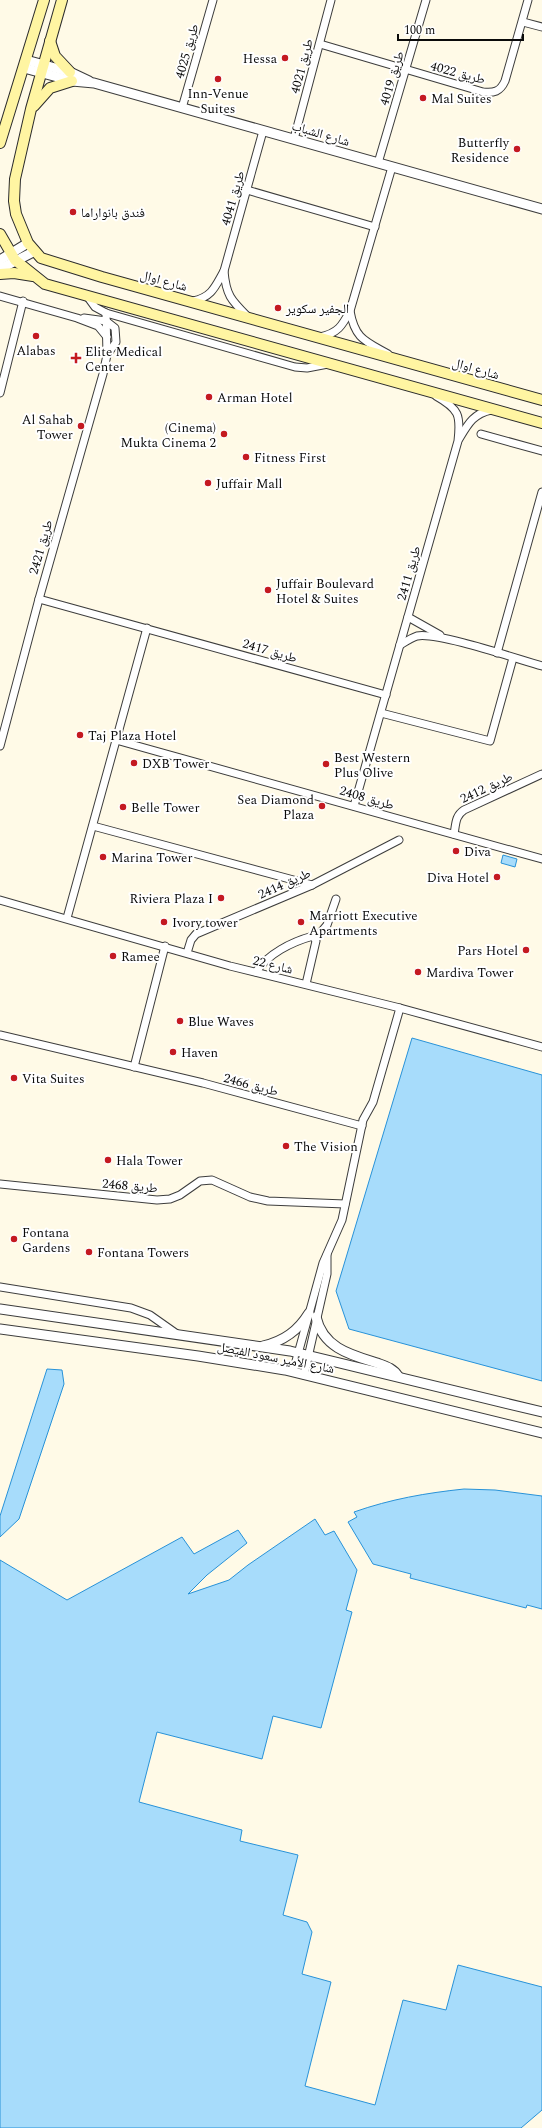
<svg xmlns="http://www.w3.org/2000/svg" width="542" height="2128" font-family="Spectral,'Noto Naskh Arabic',serif">
<rect width="100%" height="100%" fill="#fffae7"/>
<g fill="#a7dcfb" stroke="#2892d8">
<path d="M503,855L517,859L515,867L501,863Z"/>
<path d="M412,1038L542,1075V1381L349,1329L336,1291Z"/>
<path d="M47,1369L62,1370L64,1384L19,1519L0,1537V1516Z"/>
<path d="M464,1489L495,1490L542,1496V1609L527,1605L526,1608L410,1578L411,1574L373,1564L348,1522L357,1517L354,1512C391,1499 426,1493 464,1489Z"/>
<path d="M315,1519L325,1535L334,1531L357,1570L346,1610L352,1612L321,1728L273,1716L262,1759L157,1732L139,1802L242,1830L240,1841L298,1855L283,1915L307,1922L312,1932L302,1974L331,1982L305,2086L375,2105L403,2000L446,2010L458,1965L542,1987V2110L521,2128H0V1560L67,1600L182,1537L194,1554L238,1530L247,1543L207,1575L188,1594L229,1580L248,1565Z"/>
</g>
<g fill="none" stroke-linecap="round" stroke-linejoin="round">
<defs>
<g id="minor">
<path d="M523,22L542,27"/>
<path d="M320,44L483,92C494,93 500,92 505,81L528,0"/>
<path d="M182,108L213,0"/>
<path d="M294,139L331,0"/>
<path d="M378,163L426,0"/>
<path d="M247,190L375,227"/>
<path d="M224,271C226,295 231,300 247,316"/>
<path d="M0,296L77,318L98,326L107,337"/>
<path d="M87,296L95,307L106,313L295,367L307,368L328,364"/>
<path d="M193,301C212,297 215,287 224,271L263,131"/>
<path d="M350,311C355,339 365,341 388,354"/>
<path d="M84,318L106,321L115,328L116,342L107,355"/>
<path d="M320,337C338,333 342,326 350,311L392,167"/>
<path d="M0,393L23,301"/>
<path d="M481,434L542,451"/>
<path d="M459,439C468,424 473,414 491,410"/>
<path d="M39,599L386,695"/>
<path d="M408,617L440,635"/>
<path d="M400,645C405,642 411,638 417,636C438,632 517,659 542,666"/>
<path d="M497,653L542,492"/>
<path d="M381,713L490,741L513,658"/>
<path d="M116,740L542,859"/>
<path d="M0,746L39,599L103,374L107,355L106,313"/>
<path d="M354,806L458,441C461,415 459,409 436,396"/>
<path d="M93,826L312,885"/>
<path d="M454,834C456,824 455,816 464,810L542,774"/>
<path d="M0,900L230,966L400,1008L542,1047"/>
<path d="M67,918L147,628"/>
<path d="M316,938L327,925L336,899"/>
<path d="M187,953L191,940L196,934L312,885L399,840"/>
<path d="M256,972C268,954 291,942 313,936L316,941L306,984"/>
<path d="M0,1035L203,1083L362,1126"/>
<path d="M134,1067L165,946"/>
<path d="M0,1184L157,1200L170,1199L180,1195L200,1181L212,1180L250,1197L268,1201L345,1204"/>
<path d="M0,1287L131,1308L150,1315L177,1334"/>
<path d="M293,1372L323,1263L342,1220L363,1120L373,1102L400,1008"/>
<path d="M304,1375L327,1274V1255"/>
</g>
<g id="tertiary">
<path d="M26,60L70,72L89,81"/>
<path d="M24,68L72,81L94,83L542,209"/>
<path d="M0,260L28,243"/>
<path d="M0,269L35,251"/>
<path d="M0,1309L290,1351L542,1412"/>
<path d="M316,1317C323,1348 351,1355 377,1363C385,1366 393,1368 398,1376"/>
<path d="M0,1329L198,1356L285,1370L542,1433"/>
<path d="M263,1346C284,1341 298,1331 309,1313"/>
</g>
<g id="secondary">
<path d="M62,0L31,109L15,179L14,201L16,214L23,231L28,243L41,258L102,277L542,400"/>
<path d="M50,41L55,56L70,72"/>
<path d="M34,106L50,88L72,81"/>
<path d="M0,143L44,0"/>
<path d="M0,234L15,260L45,284L542,423"/>
<path d="M0,274L14,273L33,276"/>
</g>
</defs>
<use href="#minor" stroke="#3d3d3d" stroke-width="9"/>
<use href="#tertiary" stroke="#3d3d3d" stroke-width="11"/>
<use href="#secondary" stroke="#2c2c2c" stroke-width="12"/>
<use href="#minor" stroke="#fff" stroke-width="7"/>
<use href="#tertiary" stroke="#fff" stroke-width="9"/>
<use href="#secondary" stroke="#fff5a2" stroke-width="10"/>
</g>
<g fill="#c41921" stroke="#fff" stroke-width="1.5">
<circle cx="285" cy="58" r="4"/>
<circle cx="218" cy="79" r="4"/>
<circle cx="423" cy="98" r="4"/>
<circle cx="517" cy="149" r="4"/>
<circle cx="73" cy="212" r="4"/>
<circle cx="278" cy="308" r="4"/>
<circle cx="36" cy="336" r="4"/>
<path d="M74 352h4v4h4v4h-4v4h-4v-4h-4v-4h4z"/>
<circle cx="209" cy="397" r="4"/>
<circle cx="81" cy="426" r="4"/>
<circle cx="224" cy="434" r="4"/>
<circle cx="246" cy="457" r="4"/>
<circle cx="208" cy="483" r="4"/>
<circle cx="268" cy="590" r="4"/>
<circle cx="80" cy="735" r="4"/>
<circle cx="134" cy="763" r="4"/>
<circle cx="326" cy="764" r="4"/>
<circle cx="322" cy="806" r="4"/>
<circle cx="123" cy="807" r="4"/>
<circle cx="456" cy="851" r="4"/>
<circle cx="103" cy="857" r="4"/>
<circle cx="497" cy="877" r="4"/>
<circle cx="221" cy="898" r="4"/>
<circle cx="164" cy="922" r="4"/>
<circle cx="301" cy="922" r="4"/>
<circle cx="526" cy="950" r="4"/>
<circle cx="113" cy="956" r="4"/>
<circle cx="418" cy="972" r="4"/>
<circle cx="180" cy="1021" r="4"/>
<circle cx="173" cy="1052" r="4"/>
<circle cx="14" cy="1078" r="4"/>
<circle cx="286" cy="1146" r="4"/>
<circle cx="108" cy="1160" r="4"/>
<circle cx="14" cy="1239" r="4"/>
<circle cx="89" cy="1252" r="4"/>
</g>
<g text-anchor="middle" stroke-width="4" stroke-linejoin="round" paint-order="stroke">
<g font-size="13" fill="#0a0a0a" stroke="#fff">
<text transform="translate(186 51) rotate(-74)" y="5">طريق 4025</text>
<text transform="translate(301 66) rotate(-75)" y="5">طريق 4021</text>
<text transform="translate(458 72) rotate(15)" y="5">طريق 4022</text>
<text transform="translate(391 78) rotate(-73)" y="5">طريق 4019</text>
<text transform="translate(321 133) rotate(16)" y="5">شارع الشباب</text>
<text transform="translate(232 198) rotate(-74)" y="5">طريق 4041</text>
<text transform="translate(164 280) rotate(15)" y="5">شارع اوال</text>
<text transform="translate(476 368) rotate(16)" y="5">شارع اوال</text>
<text transform="translate(40 547) rotate(-74)" y="5">طريق 2421</text>
<text transform="translate(408 573) rotate(-74)" y="5">طريق 2411</text>
<text transform="translate(270 650) rotate(16)" y="5">طريق 2417</text>
<text transform="translate(486 787) rotate(-25)" y="5">طريق 2412</text>
<text transform="translate(367 797) rotate(16)" y="5">طريق 2408</text>
<text transform="translate(284 883) rotate(-24)" y="5">طريق 2414</text>
<text transform="translate(273 964) rotate(14)" y="5">شارع 22</text>
<text transform="translate(251 1084) rotate(15)" y="5">طريق 2466</text>
<text transform="translate(130 1185) rotate(5)" y="5">طريق 2468</text>
<text transform="translate(276 1357) rotate(11)" y="5">شارع الأمير سعود الفيصل</text>
</g>
<g font-size="13" fill="#0a0a0a" stroke="#fff" text-anchor="start">
<text x="277" y="63" text-anchor="end">Hessa</text>
<text x="218" y="98" text-anchor="middle">Inn-Venue<tspan x="218" dy="15">Suites</tspan></text>
<text x="431" y="103">Mal Suites</text>
<text x="509" y="147" text-anchor="end">Butterfly<tspan x="509" dy="15">Residence</tspan></text>
<text x="81" y="217">فندق بانواراما</text>
<text x="286" y="313">الجفير سكوير</text>
<text x="36" y="355" text-anchor="middle">Alabas</text>
<text x="85" y="356">Elite Medical<tspan x="85" dy="15">Center</tspan></text>
<text x="217" y="402">Arman Hotel</text>
<text x="73" y="424" text-anchor="end">Al Sahab<tspan x="73" dy="15">Tower</tspan></text>
<text x="216" y="432" text-anchor="end">(Cinema)<tspan x="216" dy="15">Mukta Cinema 2</tspan></text>
<text x="254" y="462">Fitness First</text>
<text x="216" y="488">Juffair Mall</text>
<text x="276" y="588">Juffair Boulevard<tspan x="276" dy="15">Hotel &amp; Suites</tspan></text>
<text x="88" y="740">Taj Plaza Hotel</text>
<text x="334" y="762">Best Western<tspan x="334" dy="15">Plus Olive</tspan></text>
<text x="142" y="768">DXB Tower</text>
<text x="314" y="804" text-anchor="end">Sea Diamond<tspan x="314" dy="15">Plaza</tspan></text>
<text x="131" y="812">Belle Tower</text>
<text x="464" y="856">Diva</text>
<text x="111" y="862">Marina Tower</text>
<text x="489" y="882" text-anchor="end">Diva Hotel</text>
<text x="213" y="903" text-anchor="end">Riviera Plaza I</text>
<text x="309" y="920">Marriott Executive<tspan x="309" dy="15">Apartments</tspan></text>
<text x="172" y="927">Ivory tower</text>
<text x="518" y="955" text-anchor="end">Pars Hotel</text>
<text x="121" y="961">Ramee</text>
<text x="426" y="977">Mardiva Tower</text>
<text x="188" y="1026">Blue Waves</text>
<text x="181" y="1057">Haven</text>
<text x="22" y="1083">Vita Suites</text>
<text x="294" y="1151">The Vision</text>
<text x="116" y="1165">Hala Tower</text>
<text x="22" y="1237">Fontana<tspan x="22" dy="15">Gardens</tspan></text>
<text x="97" y="1257">Fontana Towers</text>
</g>
</g>
<path d="M398 34v6h125v-6" fill="none" stroke="#0a0a0a" stroke-width="2"/>
<text x="404" y="34" font-size="12" fill="#0a0a0a" stroke="#ffffff" stroke-width="3" paint-order="stroke">100 m</text>
</svg>
